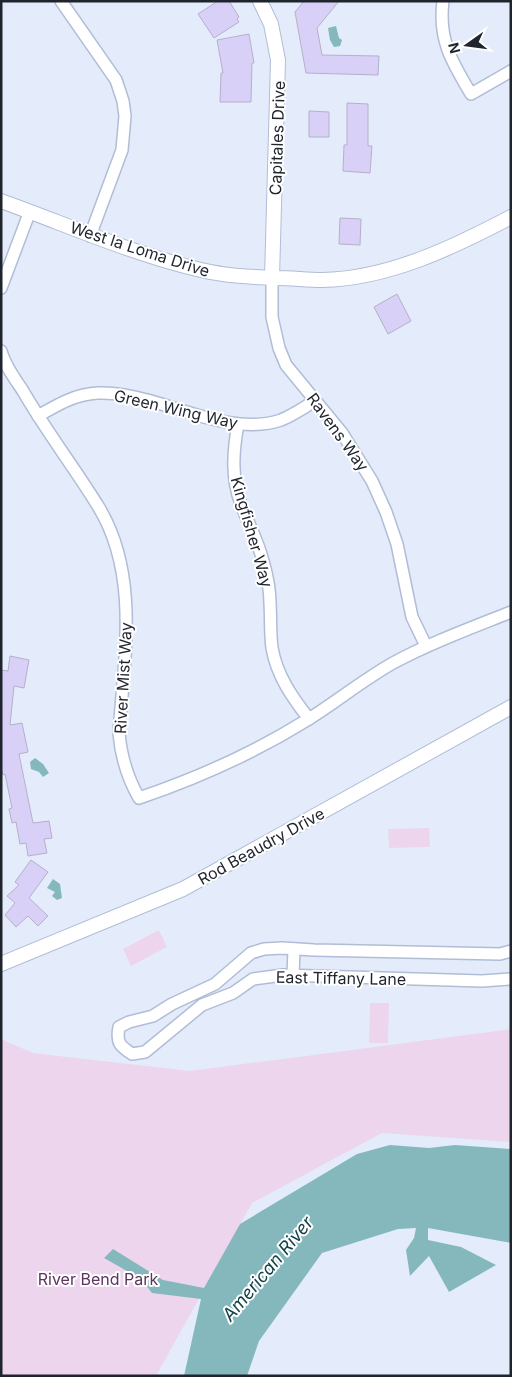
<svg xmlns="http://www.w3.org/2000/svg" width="512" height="1377" font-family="Inter,sans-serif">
<rect width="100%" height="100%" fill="#e4ecfb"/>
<g fill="#edd6ed">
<path d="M429,828L430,847L389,848L388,829Z"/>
<path d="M159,930L167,947L131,966L123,949Z"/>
<path d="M370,1003H389L388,1043H369Z"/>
<path d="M511,1029V1142L382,1133L252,1203L156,1376H1V1039L33,1053L190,1071Z"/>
</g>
<g fill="#84b8bc">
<path d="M336,26L339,38L342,40L340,46L334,47L330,40L328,28Z"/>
<path d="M35,758L43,764L49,773L43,777L39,772L31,769L30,762Z"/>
<path d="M53,879L60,884L62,898L57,900L52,896L55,892L47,888Z"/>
<path d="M390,1145L429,1148L455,1145L511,1149V1243L428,1228V1240L461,1247L496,1265L449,1292L429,1256L410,1276L406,1250L414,1238L416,1228L398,1229L322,1253L259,1341L247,1376H184L201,1299L152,1293L141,1279L104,1258L113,1249L163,1280L204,1288L240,1224L357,1154Z"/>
</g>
<g fill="#d9d0f8" stroke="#b5b0c9">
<path d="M218,1H229L239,17L237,19L239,22L214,38L198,14Z"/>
<path d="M304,1H339L317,28L322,55L379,56L378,75L306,73L295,12Z"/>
<path d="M249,34L254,63H252L251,102H220L221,73H223L217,40Z"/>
<path d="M347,103L368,104V146H372L370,173L343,171L344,145H347Z"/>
<path d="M309,111L329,112V137H309Z"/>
<path d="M340,218L361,219L360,245L339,244Z"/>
<path d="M397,294L411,321L388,334L374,307Z"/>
<path d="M10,656L29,660L24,688L14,686L10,725L22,723L28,752L19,754L33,823L49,821L52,838L44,839L47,853L28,856L26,843L20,844L16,822L12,823L9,809L12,808L5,774L3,775L1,767V670L8,671Z"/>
<path d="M31,860L48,872L29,898L48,916L38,926L28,916L16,927L5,915L15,903L7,896L19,885L15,882Z"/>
</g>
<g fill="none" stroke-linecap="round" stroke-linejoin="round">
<defs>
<g id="minor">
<path d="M61,1L116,80L123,101L125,116L122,150L90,236"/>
<path d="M443,1C438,40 452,62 471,94L511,71"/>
<path d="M272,278V317L279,348L286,365L342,433L372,481L386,512L397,544L412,617L426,646"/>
<path d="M1,288L30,211"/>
<path d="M1,351C5,366 15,379 23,391C46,431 74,467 98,506C140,574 124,658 119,733C121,757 127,777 139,798C198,778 254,753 307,720C336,702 363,680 393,663C430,643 471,628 511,612"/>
<path d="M38,416C57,405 75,394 98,393C116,392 133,396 151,401C190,412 240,434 281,420C293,415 304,408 314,401"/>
<path d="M238,424C233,451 231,478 241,504C248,523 258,541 263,561C267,575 270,589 270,603C271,618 270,633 272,648C277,676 292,697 309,719"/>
<path d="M511,951L500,954L314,950L282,948L264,949L251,953L215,984L172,1004L153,1016L129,1022L119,1027C116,1043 120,1046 132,1054L145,1052L202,1005L233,993L253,979L283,975L482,981L511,979"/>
<path d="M293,976L294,949"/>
</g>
<g id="tertiary">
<path d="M260,1L271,24L278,60L272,278"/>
<path d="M1,201C68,225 132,254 201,270C226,276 251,277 277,278C292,278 307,280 322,280C388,279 454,247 511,217"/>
<path d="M1,964L183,889L511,707"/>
</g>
</defs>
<use href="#minor" stroke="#b1bdd6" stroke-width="14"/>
<use href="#tertiary" stroke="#b1bdd6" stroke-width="16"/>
<use href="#minor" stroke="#fff" stroke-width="11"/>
<use href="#tertiary" stroke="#fff" stroke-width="14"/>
</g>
<g text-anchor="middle" stroke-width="4" stroke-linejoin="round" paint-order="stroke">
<g font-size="16" fill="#1f242d" stroke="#fff">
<text transform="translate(277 138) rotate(-88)" y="6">Capitales Drive</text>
<text transform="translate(140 249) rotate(18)" y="6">West la Loma Drive</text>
<text transform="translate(176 409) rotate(13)" y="6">Green Wing Way</text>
<text transform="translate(338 432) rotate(54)" y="6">Ravens Way</text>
<text transform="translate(252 532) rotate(74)" y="6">Kingfisher Way</text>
<text transform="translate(123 678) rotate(-87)" y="6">River Mist Way</text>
<text transform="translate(261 846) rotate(-29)" y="6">Rod Beaudry Drive</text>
<text transform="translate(341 978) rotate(1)" y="6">East Tiffany Lane</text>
</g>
<g font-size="16" fill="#5c345e" stroke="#fff">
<text x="98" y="1285">River Bend Park</text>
</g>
<g font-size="18" font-style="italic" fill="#134347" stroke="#fff">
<text transform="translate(268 1269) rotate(-50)" y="6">American River</text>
</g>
</g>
<rect width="512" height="1377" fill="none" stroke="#1f242d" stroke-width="5"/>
<g transform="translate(467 45) rotate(256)" stroke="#ffffff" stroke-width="4" paint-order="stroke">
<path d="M0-4L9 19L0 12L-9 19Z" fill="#1f242d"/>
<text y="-8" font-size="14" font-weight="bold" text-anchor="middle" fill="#1f242d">N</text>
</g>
</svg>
